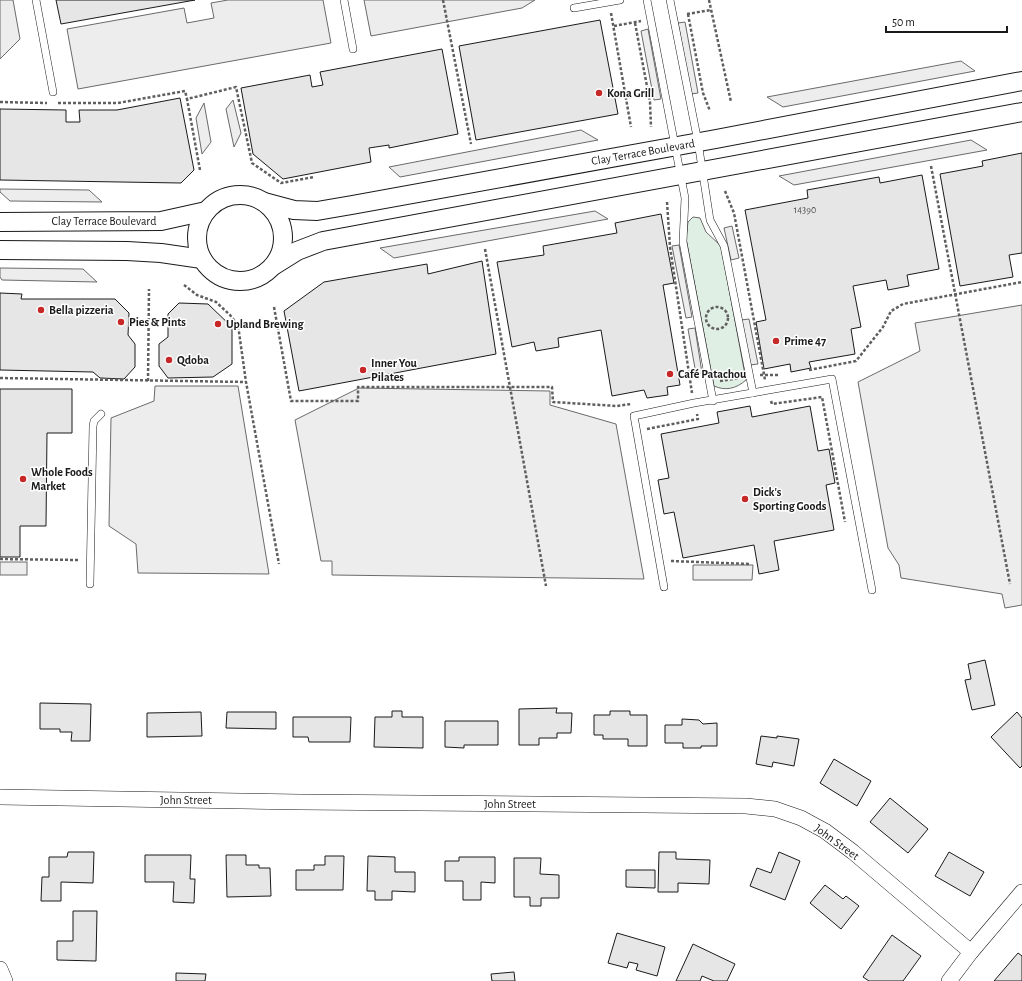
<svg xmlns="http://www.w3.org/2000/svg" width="1022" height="981" font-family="'Alegreya Sans',sans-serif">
<rect width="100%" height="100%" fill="#fff"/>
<path fill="#e0efe3" stroke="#6a6a6a" d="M693,217L700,218L706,232L721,246L746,380C736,389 725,391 714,386L686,238L688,222Z"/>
<g fill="#ededed" stroke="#6a6a6a">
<path d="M0,0H13L20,39L0,59Z"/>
<path d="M228,0H323L331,43L78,89L67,29L184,8L187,23L214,18L211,3Z"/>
<path d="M364,0H535L522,8L371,36Z"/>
<path d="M685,22L698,93L691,94L678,23Z"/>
<path d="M648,29L661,99L654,100L641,31Z"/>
<path d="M961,61L975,71L783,107L767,97Z"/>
<path d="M233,100L241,133L234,147L226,109Z"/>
<path d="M204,103L211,142L202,154L196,118Z"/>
<path d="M581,130L598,140L400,177L389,167Z"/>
<path d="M971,140L987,150L794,185L779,176Z"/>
<path d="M0,189L89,190L102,202L10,201L0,192Z"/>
<path d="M595,211L608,219L394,258L380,248Z"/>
<path d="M732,226L739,258L731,260L724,228Z"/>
<path d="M679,245L692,317L686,318L672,246Z"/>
<path d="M0,268L83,269L97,282L2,280L0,277Z"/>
<path d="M1022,305V605L1005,608L1002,594L901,578L899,565L888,548L858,382L920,351L915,323Z"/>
<path d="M749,319L758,364L750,365L741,320Z"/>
<path d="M695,328L702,373L696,374L688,329Z"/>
<path d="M155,386H238L269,574L138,573L136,544L109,526L111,418L154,401Z"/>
<path d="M359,388L550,391V405L616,424L644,579L332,575V561H321L295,420Z"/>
<rect x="0" y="562" width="27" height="13"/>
<path d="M693,565H753L752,580H693Z"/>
</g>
<g fill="#e6e6e6" stroke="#1a1a1a">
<path d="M56,0H195L61,24Z"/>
<path d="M600,20L618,114L476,140L459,46Z"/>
<path d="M442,49L458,134L389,148V145L369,148L371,162L283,179L253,154L241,88L310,75L312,87L323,85L320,72Z"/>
<path d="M180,98L194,170L181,183L0,180V109L66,110V122H80L79,110H117Z"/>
<path d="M1022,153V253L1009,255L1013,277L960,286L940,174L983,166L982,161Z"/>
<path d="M922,175L939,269L907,275L909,286L888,290L886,280L853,286L861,327L851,329L855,354L809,362L811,368L791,372L790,364L764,369L756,322L766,320L745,210L808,198L807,190L879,177L880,183Z"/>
<path d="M661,214L674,283L663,285L680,385L667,387L668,395L647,398L644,390L612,396L601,330L558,338L559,347L536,351L534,342L512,347L497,262L544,255L543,246L617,233L615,223Z"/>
<path d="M482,261L496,354L299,391L284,311L324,282L427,264L428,274Z"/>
<path d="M0,293L22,294L21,299H115L129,313L128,335L135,344V367L124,379L100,378L93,372L0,370Z"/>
<path d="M179,303L208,304L232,327V364L213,377L168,378L159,366V344L168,337V314Z"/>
<path d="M0,389H72V433H47L46,526H20V557H0Z"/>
<path d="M750,406L752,417L810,406L818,451L829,449L835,483L826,485L834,530L774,541L779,570L759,574L754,545L683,558L674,512L664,514L658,480L669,478L661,434L719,423L717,412Z"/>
<path d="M985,660L995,705L972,710L965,680L971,679L968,664Z"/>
<path d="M40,703L91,704L90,741H71L72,732H60V729H40Z"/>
<path d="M557,708L556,713H572L571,733H557V738H539V745H519V709Z"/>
<path d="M392,711H402V717H423V748L374,747L375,717H392Z"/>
<path d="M610,711H630V715H647V746H628V739H603V735H594V715H610Z"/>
<path d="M201,712L202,736L147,737V713Z"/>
<path d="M227,712H276V729L226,728Z"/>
<path d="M1017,712L1022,718V766L1020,768L991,737Z"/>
<path d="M293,717H351L350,742H309L308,737H293Z"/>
<path d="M682,719L699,720L703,724L717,723V746H701V748H683V743H665V725H682Z"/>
<path d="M445,721H498V745H464V748L445,747Z"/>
<path d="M761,736L777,738V736L799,739L794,766L773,762L772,767L756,764Z"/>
<path d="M834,759L871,781L857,806L820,783Z"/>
<path d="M890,798L928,829L908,853L870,822Z"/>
<path d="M68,852H94L93,883L61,882V901H41L42,877H49V857H67Z"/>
<path d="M659,852H676V859L710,860L709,884L678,883V892H658Z"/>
<path d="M779,852L800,861L785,900L750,886L757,868L771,873Z"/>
<path d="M949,852L984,872L970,896L935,876Z"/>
<path d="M145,855H191L190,879H195L194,903L173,902L174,882H145Z"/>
<path d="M226,855H246V865H259V868H270L271,896L227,897Z"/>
<path d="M325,856H344L343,890H296V870H314V865H325Z"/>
<path d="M368,856L395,857V872H415V892L392,891V900H375V891H367Z"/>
<path d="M459,857H495V883L481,882V900H463V881H445V861H459Z"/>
<path d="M514,858H541L540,874L559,875V898H541V906H530V897H514Z"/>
<path d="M626,870H655V888L626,887Z"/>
<path d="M825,885L843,899L846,896L859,906L841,929L810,903Z"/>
<path d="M73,911H97L96,961L57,960V941H73Z"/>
<path d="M617,933L665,947L657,976L636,970L638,964L629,962L627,968L608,963Z"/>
<path d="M892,935L921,956L903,981H869L863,977Z"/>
<path d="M693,944L735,964L727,981H714L702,976L700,981H676Z"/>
<path d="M1018,953L1022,956V981H994Z"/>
<path d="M514,972L515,981H492L491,974Z"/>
<path d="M176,973L206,974L205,981H176Z"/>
</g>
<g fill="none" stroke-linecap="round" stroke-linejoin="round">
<defs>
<g id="service">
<path d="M36,0L53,92"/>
<path d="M344,0L353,49"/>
<path d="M647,0L685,198L683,242L713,401"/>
<path d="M670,0L698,142L710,220L724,246L753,393"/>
<path d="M574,8L620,0"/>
<path d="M90,584L93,426L94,421L101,414"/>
<path d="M664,587L634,416L694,403L832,379L872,590"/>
</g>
<g id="minor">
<path d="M0,797L300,802L643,805L746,806L775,809L801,818L825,831L853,852L971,952"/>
<path d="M0,969L5,981"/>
<path d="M949,981L971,952L1022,892"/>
</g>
<g id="tertiary">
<circle cx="240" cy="238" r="43"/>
<path d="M264,202L294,210L317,211L352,205L716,139L1022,81"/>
<path d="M0,222L161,221L206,211"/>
<path d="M0,250L127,251L161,253L202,259"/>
<path d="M273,266L297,251L323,241L1022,112"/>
</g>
</defs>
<use href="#service" stroke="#1a1a1a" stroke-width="8"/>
<use href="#minor" stroke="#1a1a1a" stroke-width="16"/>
<use href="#tertiary" stroke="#1a1a1a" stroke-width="20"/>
<g stroke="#5f5f5f" stroke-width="2.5" stroke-dasharray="3 2" stroke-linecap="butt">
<path d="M443,0L471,144"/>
<path d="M709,0L731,102"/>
<path d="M611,13L631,127"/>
<path d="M687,14L711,10"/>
<path d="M688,14L703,93L710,111"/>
<path d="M635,23L650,102L651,127"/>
<path d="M614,26L641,21"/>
<path d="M0,102L47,103"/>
<path d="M58,103H118L185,91L187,99"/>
<path d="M931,166L1010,584"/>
<path d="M200,170L187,99L236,87L252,163L281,183L314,177"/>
<path d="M725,191L734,213L765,380"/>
<path d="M667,202L670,247L692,393"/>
<path d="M485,249L546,586"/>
<path d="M184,285L197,295L216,302L230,315L238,325L246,382L279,564"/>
<path d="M274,307L291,401H358V387H552L553,402L617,406L631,404"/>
<circle cx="717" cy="318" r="11"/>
<path d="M809,370L856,361L883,327L891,311L903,304L1022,282"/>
<path d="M760,375H779"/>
<path d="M0,378L246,382"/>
<path d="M148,381L149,289"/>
<path d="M720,381L739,378"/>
<path d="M771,401L772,404L822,397L845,522"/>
<path d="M647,429L698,419L697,414"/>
<path d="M0,559L79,560"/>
<path d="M671,561L750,564"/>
</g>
<use href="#service" stroke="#fff" stroke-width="7"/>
<use href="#minor" stroke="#fff" stroke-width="15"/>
<use href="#tertiary" stroke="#fff" stroke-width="18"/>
</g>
<g fill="#c62828" stroke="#fff" stroke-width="1.5">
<circle cx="599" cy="93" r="4"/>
<circle cx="41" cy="310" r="4"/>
<circle cx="121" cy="322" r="4"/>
<circle cx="218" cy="324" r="4"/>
<circle cx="776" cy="341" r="4"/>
<circle cx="169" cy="360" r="4"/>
<circle cx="363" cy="370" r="4"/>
<circle cx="670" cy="374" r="4"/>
<circle cx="23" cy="479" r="4"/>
<circle cx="745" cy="499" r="4"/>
</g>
<g text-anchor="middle" stroke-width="3" stroke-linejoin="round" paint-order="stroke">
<g font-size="10" fill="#4d4d4d">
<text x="805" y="213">14390</text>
</g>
<g font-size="12" font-weight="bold" fill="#1a1a1a" stroke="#fff" text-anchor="start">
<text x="607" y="97">Kona Grill</text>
<text x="49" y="314">Bella pizzeria</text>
<text x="129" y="326">Pies &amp; Pints</text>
<text x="226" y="328">Upland Brewing</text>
<text x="784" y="345">Prime 47</text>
<text x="177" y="364">Qdoba</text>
<text x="371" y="367">Inner You<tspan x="371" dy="14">Pilates</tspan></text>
<text x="678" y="378">Café Patachou</text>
<text x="31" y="476">Whole Foods<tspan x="31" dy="14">Market</tspan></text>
<text x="753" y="496">Dick's<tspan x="753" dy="14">Sporting Goods</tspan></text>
</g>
<g font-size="12" fill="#1a1a1a" stroke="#fff">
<text transform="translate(643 152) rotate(-10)" y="4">Clay Terrace Boulevard</text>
<text x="104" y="225">Clay Terrace Boulevard</text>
<text x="186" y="804">John Street</text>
<text x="510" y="808">John Street</text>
<text transform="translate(837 842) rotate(36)" y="4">John Street</text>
</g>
</g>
<path d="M886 26v6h121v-6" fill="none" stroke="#1a1a1a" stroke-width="2"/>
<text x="892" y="26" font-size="12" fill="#1a1a1a" stroke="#ffffff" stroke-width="3" paint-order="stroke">50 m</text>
</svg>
